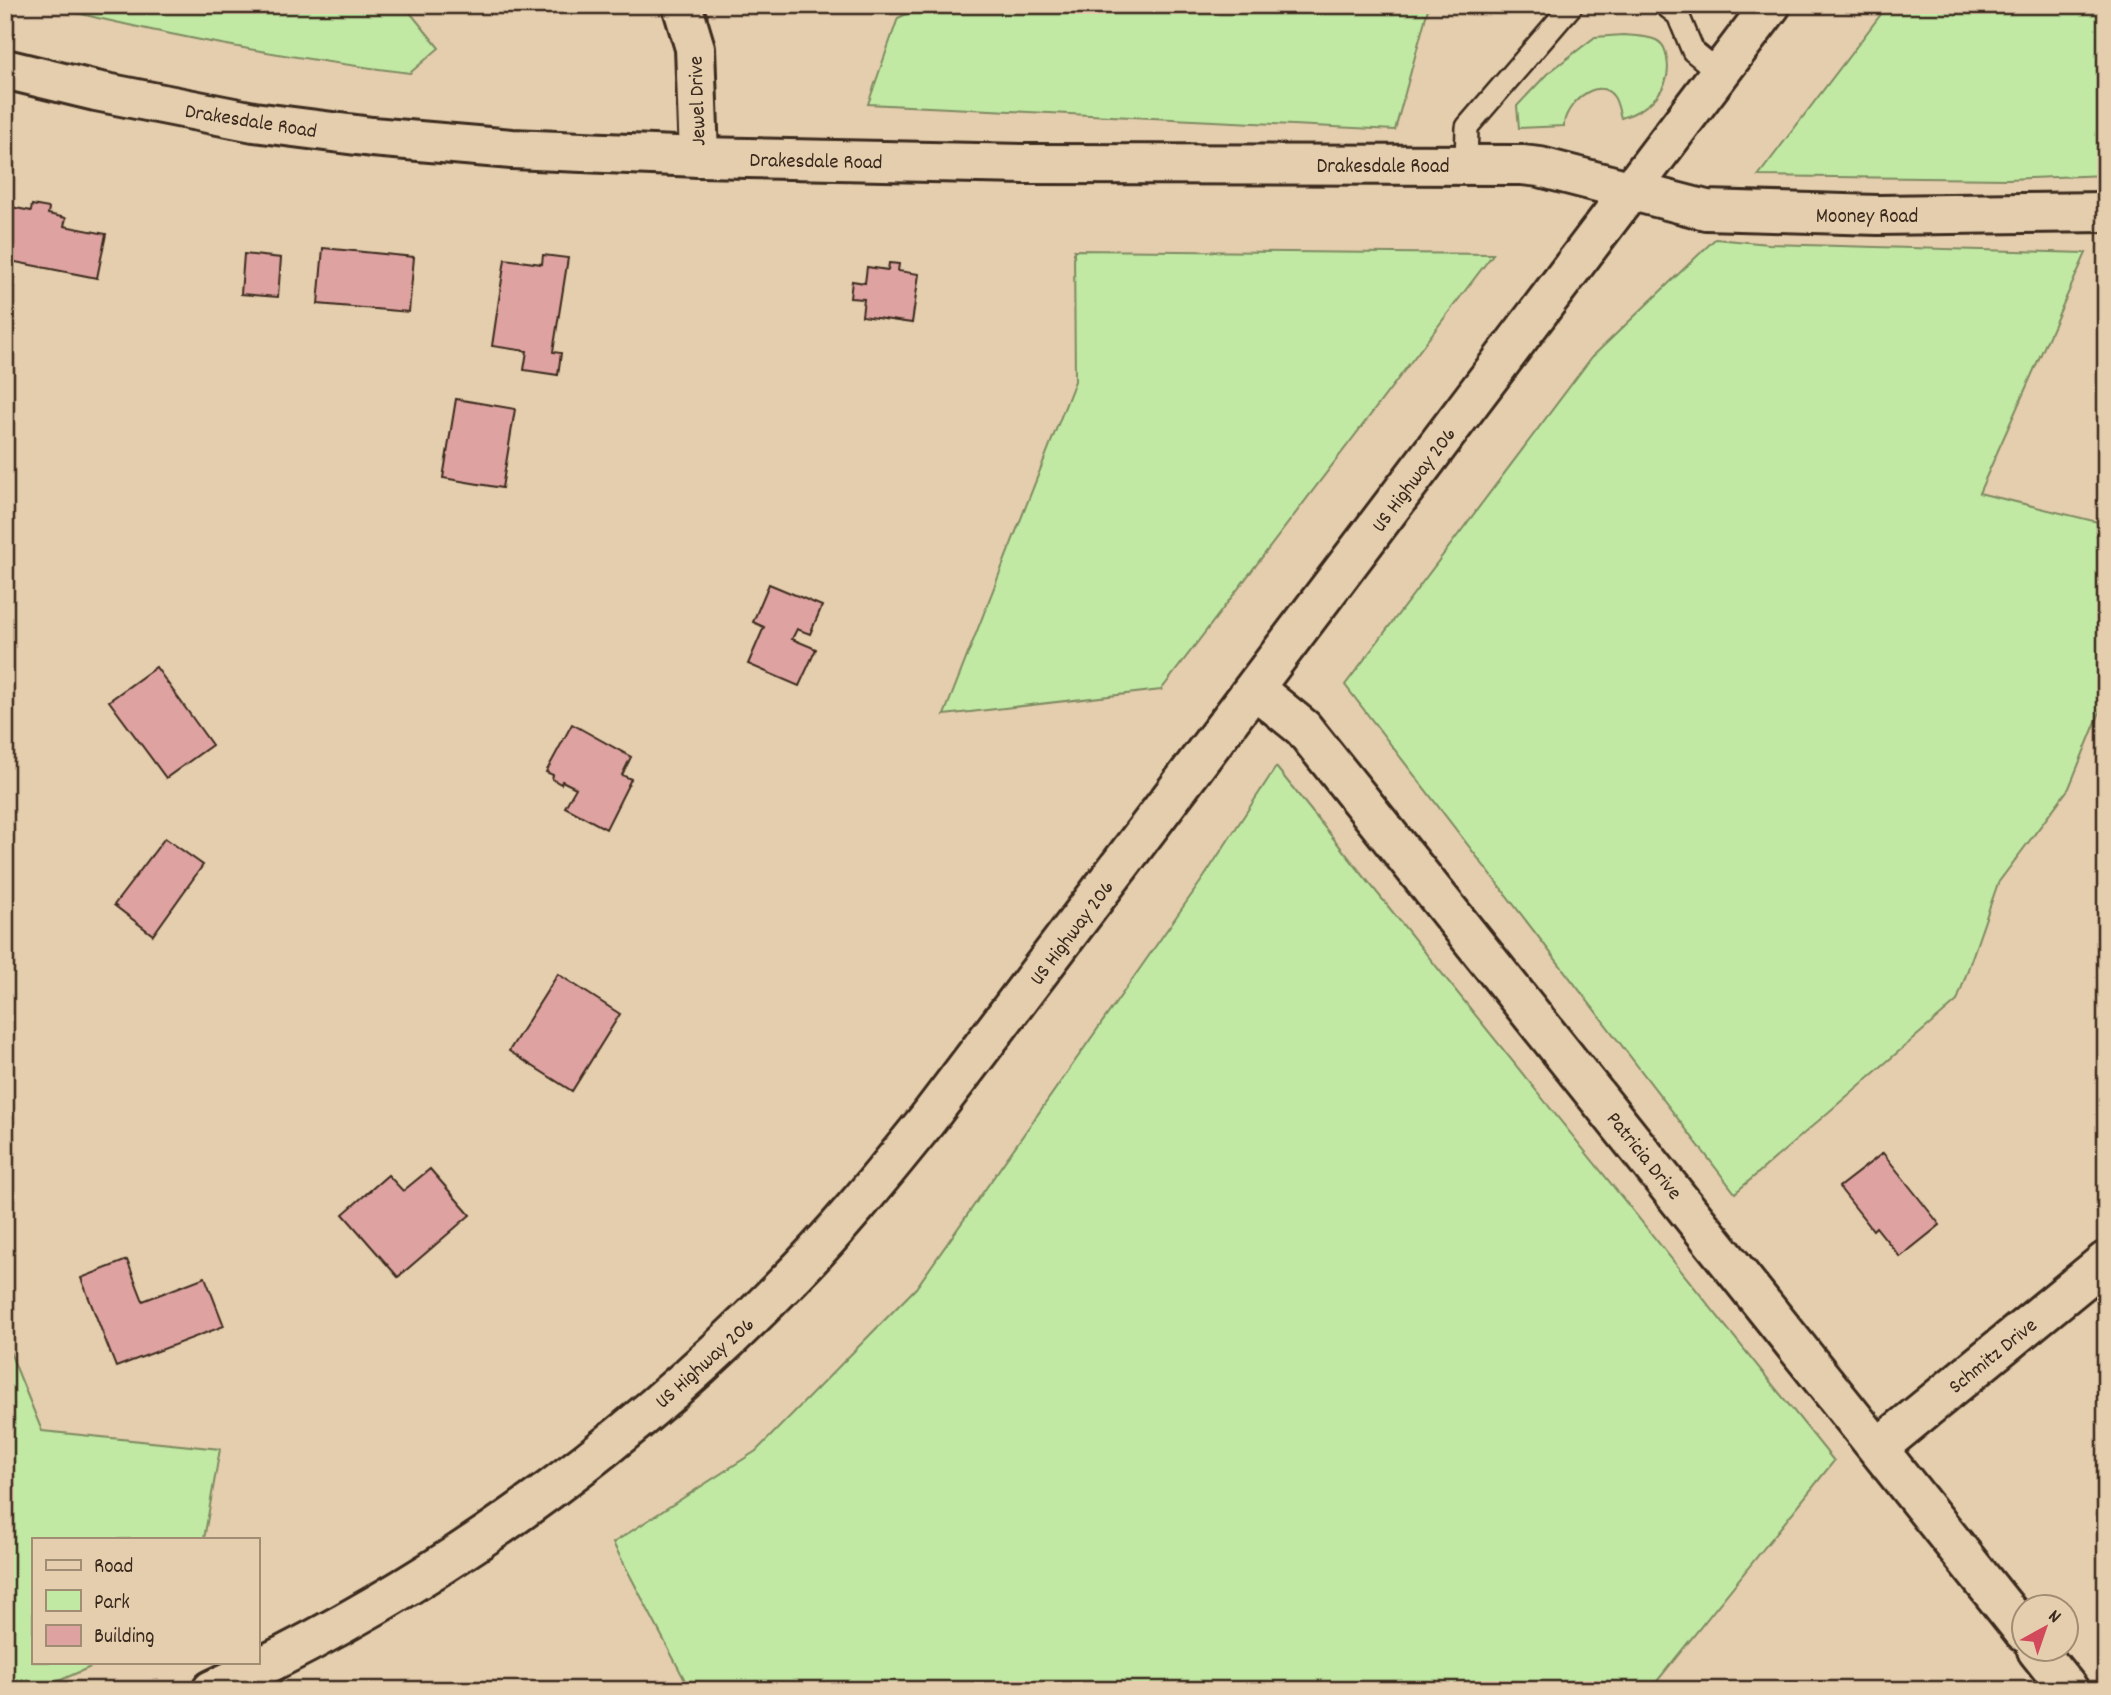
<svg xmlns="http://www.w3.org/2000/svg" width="2111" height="1695" font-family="Dekko,sans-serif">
<rect width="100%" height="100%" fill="#e5ceae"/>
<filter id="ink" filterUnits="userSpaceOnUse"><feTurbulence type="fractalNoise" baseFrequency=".0143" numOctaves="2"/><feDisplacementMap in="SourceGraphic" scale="14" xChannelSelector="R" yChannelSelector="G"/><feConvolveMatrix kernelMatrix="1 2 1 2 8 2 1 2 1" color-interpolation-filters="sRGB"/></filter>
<g filter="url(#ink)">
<g fill="#c1e9a4" stroke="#7e8a61" stroke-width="2">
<path d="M45,5H404L439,48L410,73C287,58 165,36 45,5Z"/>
<path d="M925,5H1429L1395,130L868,104L898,18Z"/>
<path d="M1888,5H2106V175L2008,179L1758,176Z"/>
<path d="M1623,35C1634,36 1647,36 1656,40C1664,44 1666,51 1667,59C1673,89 1648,110 1621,118C1619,112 1618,103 1614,97C1598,73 1563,107 1564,126L1519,128L1517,106L1547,74L1595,37Z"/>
<path d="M1715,239L1769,244L2086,253L1979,493L2106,524V697L2069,788L1998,883L1957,1001L1735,1193L1345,685L1592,357Z"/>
<path d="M1074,250L1493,254L1161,690L944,715L1075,381Z"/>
<path d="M1276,767L1834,1461L1650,1690H690L613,1543L756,1451L916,1288L1204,877Z"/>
<path d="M5,1340L42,1431L220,1449L204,1539H33V1662H102L38,1690H9L5,1681Z"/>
</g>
<g fill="#dea3a1" stroke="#3b2a1e" stroke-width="2">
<path d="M32,205L49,208L48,214L66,218L64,226L106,234L97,278L5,260V235L11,207L31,211Z"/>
<path d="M323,248L414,257L409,312L318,304Z"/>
<path d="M244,254L281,258L278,297L241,294Z"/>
<path d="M543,255L568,258L553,352L561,353L558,375L524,370L527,351L492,346L505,259L542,264Z"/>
<path d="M889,263L899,264L898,271L919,274L912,323L862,316L864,299L850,298L852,281L865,283L867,267L888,270Z"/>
<path d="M456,399L515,409L502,488L443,478Z"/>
<path d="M769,584L822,606L810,634L797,629L792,639L816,649L799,686L748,664L764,627L753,622Z"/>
<path d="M156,667L212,745L166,778L109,701Z"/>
<path d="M572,724L631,757L622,775L631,779L606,829L565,807L576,788L562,781L561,784L552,779L553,775L546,772Z"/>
<path d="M165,838L203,865L153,935L114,905Z"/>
<path d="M558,974L620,1014L572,1091L509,1051Z"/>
<path d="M1883,1153L1940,1225L1900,1257L1876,1227L1873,1230L1839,1187Z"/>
<path d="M430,1169L470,1215L398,1277L343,1214L388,1175L403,1191Z"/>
<path d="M127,1260L143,1301L205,1277L224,1326L116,1367L81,1278Z"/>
</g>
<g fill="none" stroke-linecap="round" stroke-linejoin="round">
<defs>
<g id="lane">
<path d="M1665,5L1678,15L1693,51L1720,73"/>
<path d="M1466,165L1467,127L1572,5"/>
</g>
<g id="street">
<path d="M682,5L695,48L699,157"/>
<path d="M1255,689L1303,728L2024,1632"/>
<path d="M1878,1448L2106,1261"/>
<path d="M2037,1650L2069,1690"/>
</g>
<path id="secondary" d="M5,69L96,91L254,122L372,137L512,149L699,157L1025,164L1522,165L1540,167L1706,210L1878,215L2106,212"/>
<path id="highway" d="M212,1690C424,1593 619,1454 782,1287C834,1235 881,1177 927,1120L1771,5"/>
</defs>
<use href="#lane" stroke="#3b2a1e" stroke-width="26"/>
<use href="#street" stroke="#3b2a1e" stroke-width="44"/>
<use href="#secondary" stroke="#3b2a1e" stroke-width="44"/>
<use href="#highway" stroke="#3b2a1e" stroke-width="44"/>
<use href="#lane" stroke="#e5ceae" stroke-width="21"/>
<use href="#street" stroke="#e5ceae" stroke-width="38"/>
<use href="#secondary" stroke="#e5ceae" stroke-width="38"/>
<use href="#highway" stroke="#e5ceae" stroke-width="38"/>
</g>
</g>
<g text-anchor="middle" stroke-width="7" stroke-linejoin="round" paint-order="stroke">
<g font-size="21" fill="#3b2a1e" stroke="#e5ceae">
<text transform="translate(696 101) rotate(-92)" y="7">Jewel Drive</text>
<text transform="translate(251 120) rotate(9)" y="7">Drakesdale Road</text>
<text transform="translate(816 160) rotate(1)" y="7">Drakesdale Road</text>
<text x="1383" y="172">Drakesdale Road</text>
<text x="1867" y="222">Mooney Road</text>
<text transform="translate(1413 479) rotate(-53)" y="7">US Highway 206</text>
<text transform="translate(1071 932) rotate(-53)" y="7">US Highway 206</text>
<text transform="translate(1645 1155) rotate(51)" y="7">Patricia Drive</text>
<text transform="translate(1992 1355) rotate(-39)" y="7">Schmitz Drive</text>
<text transform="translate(704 1362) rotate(-42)" y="7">US Highway 206</text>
</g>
</g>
<rect width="2111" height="1695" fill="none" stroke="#e5ceae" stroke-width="28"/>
<rect x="14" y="14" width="2083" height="1667" fill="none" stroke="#3b2a1e" stroke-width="2.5" filter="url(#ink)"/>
<rect x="32" y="1538" width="228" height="126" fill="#e5ceae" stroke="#a18c74" stroke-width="2"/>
<rect x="46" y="1560" width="35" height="10" fill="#e5ceae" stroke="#a18c74" stroke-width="2"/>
<text x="94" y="1572" font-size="21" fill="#3b2a1e">Road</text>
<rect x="46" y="1590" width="35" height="21" fill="#c1e9a4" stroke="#a18c74" stroke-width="2"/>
<text x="94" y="1608" font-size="21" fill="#3b2a1e">Park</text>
<rect x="46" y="1625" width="35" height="21" fill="#dea3a1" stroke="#a18c74" stroke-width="2"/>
<text x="94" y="1642" font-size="21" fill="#3b2a1e">Building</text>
<g transform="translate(2045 1628) rotate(40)"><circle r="33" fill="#e5ceae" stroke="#a18c74" stroke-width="2"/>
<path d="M0-5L12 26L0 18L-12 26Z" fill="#d1495b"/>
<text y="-10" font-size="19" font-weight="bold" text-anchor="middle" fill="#3b2a1e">N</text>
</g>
</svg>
